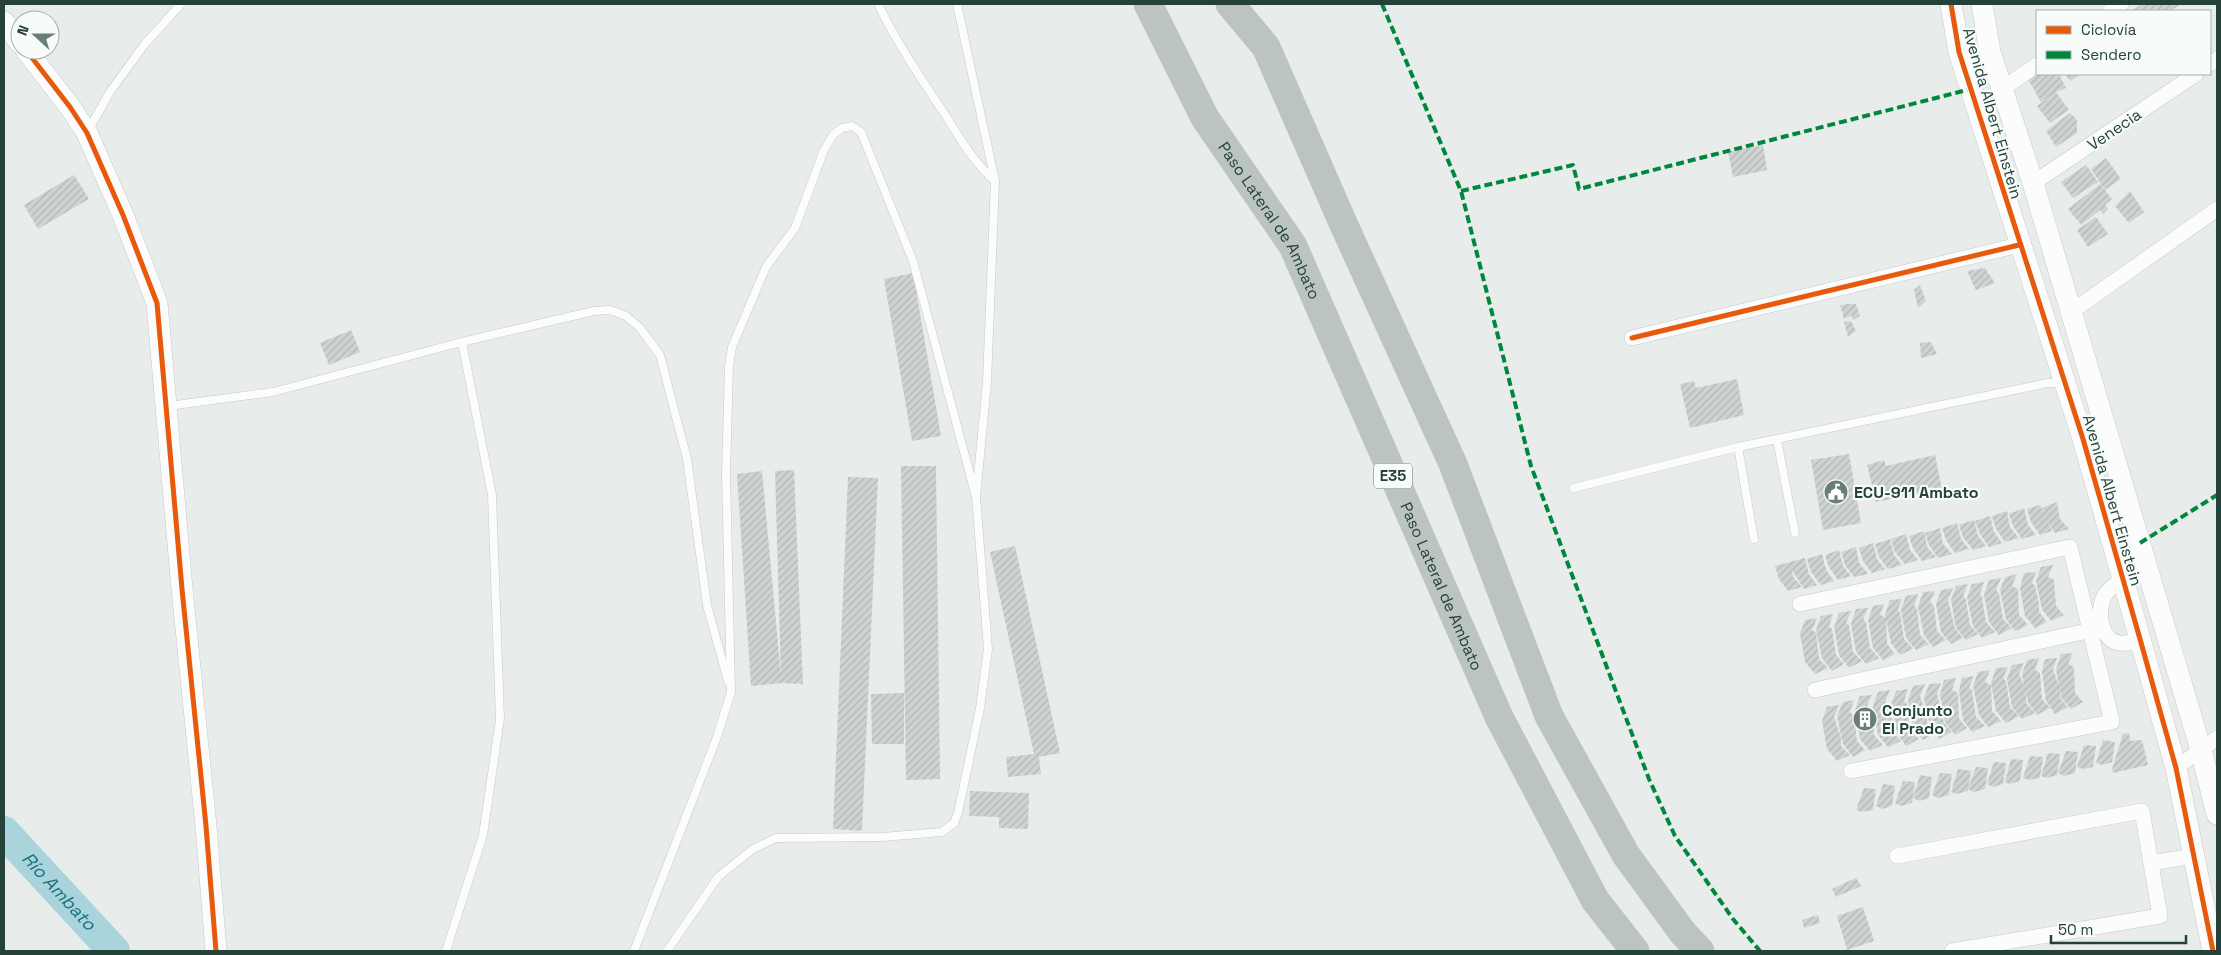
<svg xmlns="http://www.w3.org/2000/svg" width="2221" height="955" font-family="'Space Grotesk',sans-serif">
<defs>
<pattern id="building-hatch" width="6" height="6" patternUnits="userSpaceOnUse" patternTransform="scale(1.25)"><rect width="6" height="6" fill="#cfd4d2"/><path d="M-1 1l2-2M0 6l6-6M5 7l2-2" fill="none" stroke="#b2b7b5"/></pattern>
</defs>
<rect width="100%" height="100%" fill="#e8edeb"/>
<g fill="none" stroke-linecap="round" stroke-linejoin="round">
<path stroke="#a9d4db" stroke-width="32" id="s1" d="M4,832L114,951"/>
</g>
<g fill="url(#building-hatch)">
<path d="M2142,4H2181L2170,11H2131Z"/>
<path d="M2037,74H2059L2066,88L2056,92L2069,110L2050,123L2037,106L2053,94L2041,102L2028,79Z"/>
<path d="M2065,74H2080L2070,81Z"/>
<path d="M2070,113L2077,120V133L2056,147L2046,131Z"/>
<path d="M1763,145L1767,170L1733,177L1728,152Z"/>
<path d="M2106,158L2121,179L2105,190L2091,169Z"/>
<path d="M2086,165L2098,182L2073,198L2061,182Z"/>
<path d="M74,175L89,199L38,229L24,205Z"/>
<path d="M2100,184L2112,199L2105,205L2108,209L2103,214L2100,210L2081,225L2068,209Z"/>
<path d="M2130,191L2144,212L2129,223L2115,206Z"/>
<path d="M2096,217L2108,234L2088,247L2077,230Z"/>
<path d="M1985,268L1995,283L1976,290L1967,271Z"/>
<path d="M913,273L941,436L912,441L884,279Z"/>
<path d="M1920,285L1926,301L1918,308L1914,290Z"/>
<path d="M1847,304H1856L1860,316L1853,320L1848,307L1851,316L1844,319L1840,305Z"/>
<path d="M1851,321L1856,331L1848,337L1844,322Z"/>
<path d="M351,330L360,352L329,365L320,343Z"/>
<path d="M1931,342L1937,354L1921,358L1920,343Z"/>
<path d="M1737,379L1744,415L1690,428L1680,384L1694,381L1696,388Z"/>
<path d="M1849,454L1861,523L1823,530L1811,460Z"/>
<path d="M1935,455L1942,489L1876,502L1867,465L1884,460L1886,466Z"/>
<path d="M901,466H936L940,779L906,780Z"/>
<path d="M794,470L803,684L781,683L751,686L737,474L762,471L781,676L775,471Z"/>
<path d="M848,477L878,478L862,831L833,829Z"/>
<path d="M2057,502L2060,519L2069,529L2055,533L2046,520L2042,508Z"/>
<path d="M2040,505L2052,531L2040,535L2031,522L2027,509Z"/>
<path d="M2024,508L2028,525L2036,535L2022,539L2013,526L2009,514Z"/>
<path d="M2007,511L2010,527L2019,538L2005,542L1996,529L1992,516Z"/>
<path d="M1990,516L1994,532L2002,543L1989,547L1980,534L1975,521Z"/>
<path d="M1974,520L1978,536L1986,546L1973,550L1963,537L1959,525Z"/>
<path d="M1957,523L1961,539L1969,549L1955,553L1946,540L1942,528Z"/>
<path d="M1940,528L1943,544L1952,554L1938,558L1929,545L1925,533Z"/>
<path d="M1924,531L1927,547L1936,557L1922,561L1913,548L1909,536Z"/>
<path d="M1906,534L1910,550L1918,560L1905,564L1895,552L1891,539Z"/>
<path d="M1890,539L1894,555L1902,565L1888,569L1879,557L1875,544Z"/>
<path d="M1873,543L1877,559L1885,569L1872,573L1863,561L1859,548Z"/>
<path d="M1015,546L1060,753L1039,757L1041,774L1008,777L1006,757L1034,754L990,552Z"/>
<path d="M1856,547L1859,563L1868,574L1854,577L1845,565L1841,552Z"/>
<path d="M1839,550L1843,566L1851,576L1838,580L1829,567L1825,555Z"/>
<path d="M1822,554L1826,570L1834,581L1821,585L1811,572L1807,559Z"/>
<path d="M1805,558L1809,574L1817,585L1804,589L1792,570L1793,577L1802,587L1788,591L1779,579L1775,566Z"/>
<path d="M2053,565L2048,577L2054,580L2056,606L2064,615L2051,621L2042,609L2036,581L2041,567Z"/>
<path d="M2036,572L2032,583L2035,586L2039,604V612L2047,622L2035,628L2025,616L2020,588L2024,573Z"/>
<path d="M2017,574L2012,586L2018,589L2019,615L2028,625L2015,631L2006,619L2000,590L2005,577Z"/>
<path d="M2001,578L1996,590L1999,594L2003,619L2012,628L1999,635L1989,622L1984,594L1989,580Z"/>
<path d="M1984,582L1980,594L1982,597L1986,622L1995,632L1982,638L1973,626L1967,598L1972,584Z"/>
<path d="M1968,584L1963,596L1966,600L1970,625L1978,634L1966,640L1956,628L1951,600L1956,586Z"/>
<path d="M1953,588L1948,600L1955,629L1963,638L1951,644L1941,632L1936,604L1941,590Z"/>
<path d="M1935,591L1930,602L1934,606L1937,631L1946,640L1933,647L1924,635L1918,607L1923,592Z"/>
<path d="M1918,594L1914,606L1917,609L1920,635L1929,644L1916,650L1906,638L1901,610L1906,596Z"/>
<path d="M1902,599L1898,610L1900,613L1904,639L1913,649L1900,655L1891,643L1886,619L1887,644L1895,654L1883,660L1873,648L1868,620L1873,606L1884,604L1880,615L1886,618L1885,615L1890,600Z"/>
<path d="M1868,608L1863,619L1866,622L1870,648L1879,658L1866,664L1856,652L1851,624L1856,609Z"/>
<path d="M1851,611L1846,623L1849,625L1853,652L1862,661L1849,668L1839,655L1834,627L1839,613Z"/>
<path d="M1833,614L1829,626L1832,629L1836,655L1844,664L1832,671L1822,658L1816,630L1821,616Z"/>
<path d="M1817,618L1812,630L1816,633L1819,659L1828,668L1815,674L1805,662L1800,634L1805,620Z"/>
<path d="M2073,653L2068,664L2074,667L2075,693L2083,702L2071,709L2061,697L2060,688V698L2068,707L2055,714L2046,701L2042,672L2045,659L2057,658L2053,669L2059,686L2056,669L2061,654Z"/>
<path d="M2039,658L2035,670L2040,673L2042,699L2050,708L2037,715L2028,702L2026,694V703L2035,713L2022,719L2012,707L2007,679L2012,665L2024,663L2019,674L2024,685L2022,674L2027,660Z"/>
<path d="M2008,667L2003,678L2006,681L2010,707L2019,716L2006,723L1996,711L1991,683L1996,668Z"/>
<path d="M1990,670L1985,682L1991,685L1992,711L2001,721L1988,727L1979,715L1973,686L1978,672Z"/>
<path d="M1974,676L1969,688L1972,690L1976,717L1985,726L1972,732L1963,720L1959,691L1962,678Z"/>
<path d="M1956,678L1952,690L1958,693L1959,719L1967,728L1955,735L1945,722L1940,695L1944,680Z"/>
<path d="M1941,683L1937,694L1944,723L1952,732L1939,739L1930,727L1924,698L1929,684Z"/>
<path d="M1925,684L1920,696L1927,717V725L1933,735L1923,740L1913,728L1908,700L1913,686Z"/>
<path d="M1908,689L1904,701L1907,704L1910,730L1919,739L1906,746L1897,733L1891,705L1896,691Z"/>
<path d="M1890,690L1885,702L1891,705L1892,731L1901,741L1888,747L1878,735L1873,706L1878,692Z"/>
<path d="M904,693V744H872L871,694Z"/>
<path d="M1872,695L1867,706L1873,709L1874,735L1883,745L1870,751L1860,739L1855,711L1860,696Z"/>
<path d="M1854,700L1850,712L1854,716L1857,741L1865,750L1853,757L1843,744L1837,716L1843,702Z"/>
<path d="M1839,705L1834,717L1841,738V746L1850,755L1837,761L1827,749L1822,721L1827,707Z"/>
<path d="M2129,733L2130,741L2142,740L2148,765L2113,773L2112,769L2123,734Z"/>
<path d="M2103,740L2115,742L2112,762L2102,765L2096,763Z"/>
<path d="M2084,745L2096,746L2093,767L2083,769L2077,767Z"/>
<path d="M2066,751L2078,752L2075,773L2064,776L2058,773Z"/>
<path d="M2048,753L2060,754L2057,775L2047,778L2041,776Z"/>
<path d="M2030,756L2043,757L2040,778L2029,780L2023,778Z"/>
<path d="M2011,759L2023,760L2020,781L2009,784L2005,782Z"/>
<path d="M1994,762L2006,763L2003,784L1993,787L1987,784Z"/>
<path d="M1976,767L1988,768L1985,789L1974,792L1968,789Z"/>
<path d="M1958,769L1971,771L1968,791L1957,794L1951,792Z"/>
<path d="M1940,773L1952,774L1949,795L1938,798L1932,795Z"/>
<path d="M1920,775L1932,777L1929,798L1919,801L1913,798Z"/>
<path d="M1903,781L1915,782L1912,803L1901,806L1895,803Z"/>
<path d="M1883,784L1895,786L1892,806L1882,809L1876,806Z"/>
<path d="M1864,788L1876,789L1873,810L1862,812L1856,810Z"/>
<path d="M970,791L1029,793L1028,829L999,828V817L969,816Z"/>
<path d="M1856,878L1861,886L1836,897L1832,889Z"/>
<path d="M1863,907L1874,941L1847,950L1837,916Z"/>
<path d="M1818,915L1820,923L1804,928L1802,920Z"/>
</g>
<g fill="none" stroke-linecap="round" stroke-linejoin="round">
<defs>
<g id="lane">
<path d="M878,4C897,43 920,77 944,113C959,137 974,163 995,181"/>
<path d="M88,131L110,92L144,45L181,4"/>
<path d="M168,406L273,392L462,342L594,311L610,310L626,316L640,328L660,355L687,459L707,605L728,681"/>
<path d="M1777,440L1795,533"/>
<path d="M1738,447L1754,539"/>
<path d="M1574,488L1738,447L2048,383H2063"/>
<path d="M446,951L483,835L500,719L492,495L462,342"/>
<path d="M634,951L717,737L731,692L726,473L729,366L732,347L766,267L795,228L824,150L833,135L842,128L852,126L861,132L913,261L976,497L987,382L995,181L957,4"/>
<path d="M667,951L718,877L753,849L776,838L883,837L942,832L954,823L958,813L980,708L988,649L976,497"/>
</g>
<g id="street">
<path d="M2110,11L2121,4"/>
<path d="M2210,64L2217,59"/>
<path d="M2002,89L2037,65"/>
<path d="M2033,183L2196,74"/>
<path d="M2071,312L2217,209"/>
<path d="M1632,338L2019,245"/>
<path d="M2123,580C2116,584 2109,588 2105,595C2095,611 2101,646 2125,643C2130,643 2135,640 2140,639"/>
<path d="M1800,604L2070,547L2112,722L1851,771"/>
<path d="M1815,690L2101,628"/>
<path d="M2176,768L2217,738"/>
<path d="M1897,856L2142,811L2160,916L1952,951"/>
<path d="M2151,863L2194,856"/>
</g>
<g id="secondary">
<path d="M1951,4L1959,52L2083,439L2140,639L2176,768L2213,951"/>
<path d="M1982,4L1990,52L2033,183L2201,750L2217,814"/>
<path d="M4,22L20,43"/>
<path d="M26,50L70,107L87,133L123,215L157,303L182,589L206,826L216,951"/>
</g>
<g id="highway">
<path id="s2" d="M1148,4L1205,118L1293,246L1499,717L1595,900L1635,951"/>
<path d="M1230,4L1266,47L1343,223L1453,464L1549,716L1626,855L1683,933L1700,951"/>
</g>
</defs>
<use href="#lane" stroke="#c5cac8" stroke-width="9"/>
<use href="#street" stroke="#c5cac8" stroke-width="16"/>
<use href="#secondary" stroke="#c3cbc8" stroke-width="22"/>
<use href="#highway" stroke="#c3ccc9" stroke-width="29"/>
<use href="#lane" stroke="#fcfcfc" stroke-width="8"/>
<use href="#street" stroke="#fcfcfc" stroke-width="15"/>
<use href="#secondary" stroke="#fcfcfc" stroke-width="21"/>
<use href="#highway" stroke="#bcc4c2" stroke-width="28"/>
<g stroke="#00873e" stroke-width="4" stroke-dasharray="8 4" stroke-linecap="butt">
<path d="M1382,4L1461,191L1531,466L1649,779L1675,836L1733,919L1760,951"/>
<path d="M1461,191L1573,165L1579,189L1971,89"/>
<path d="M2140,543L2217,495"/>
</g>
<defs>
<g id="cycleway">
<path d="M1951,4L1959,52L2083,439L2140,639L2176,768L2213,951"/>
<path d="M26,50L70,107L87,133L123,215L157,303L182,589L206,826L216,951"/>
<path d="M1632,338L2019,245"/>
</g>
</defs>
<use href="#cycleway" stroke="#f7fbf9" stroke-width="8"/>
<use href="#cycleway" stroke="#e8590c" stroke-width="5"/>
</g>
<defs>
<symbol id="civic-disc" viewBox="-11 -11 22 22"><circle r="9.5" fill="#697e78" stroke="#f7fbf9"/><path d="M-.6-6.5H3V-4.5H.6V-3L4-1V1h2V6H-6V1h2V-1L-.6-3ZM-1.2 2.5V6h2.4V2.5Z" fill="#fff"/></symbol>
<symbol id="building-disc" viewBox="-11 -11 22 22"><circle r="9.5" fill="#697e78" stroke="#f7fbf9"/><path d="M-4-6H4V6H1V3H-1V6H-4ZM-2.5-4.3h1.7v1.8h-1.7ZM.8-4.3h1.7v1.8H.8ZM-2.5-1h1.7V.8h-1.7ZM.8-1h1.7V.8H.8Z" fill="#fff"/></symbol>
</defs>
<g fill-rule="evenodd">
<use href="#civic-disc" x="1822" y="478" width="28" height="28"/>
<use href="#building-disc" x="1851" y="705" width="28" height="28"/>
</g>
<g text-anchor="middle" stroke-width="4.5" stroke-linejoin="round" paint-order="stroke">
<rect fill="#f7fbf9" stroke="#637a73" stroke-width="1" x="1374" y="463.5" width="38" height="25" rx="4"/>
<g font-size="15" font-weight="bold" fill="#24423a">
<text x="1393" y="481">E35</text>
</g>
<g font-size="16" fill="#24423a" stroke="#f7fbf9">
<text transform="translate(1993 113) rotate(74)" y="6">Avenida Albert Einstein</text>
<text transform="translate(2114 129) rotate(-34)" y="6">Venecia</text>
<text dy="6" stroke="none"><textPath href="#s2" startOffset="249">Paso Lateral de Ambato</textPath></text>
<text transform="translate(2113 500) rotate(74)" y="6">Avenida Albert Einstein</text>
<text dy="6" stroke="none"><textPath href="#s2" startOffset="654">Paso Lateral de Ambato</textPath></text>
</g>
<g font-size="16" font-weight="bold" fill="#24423a" stroke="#f7fbf9" text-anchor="start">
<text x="1854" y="498">ECU-911 Ambato</text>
<text x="1882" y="716">Conjunto<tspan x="1882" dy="18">El Prado</tspan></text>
</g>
<g font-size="18" font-style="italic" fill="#1c6f80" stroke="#f7fbf9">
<text dy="6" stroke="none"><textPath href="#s1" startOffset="81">Río Ambato</textPath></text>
</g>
</g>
<rect width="2221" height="955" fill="none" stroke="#24423a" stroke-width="10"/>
<rect x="2036" y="10" width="175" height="65" fill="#f7fbf9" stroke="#a3b1ad"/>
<rect x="2046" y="26" width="25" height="8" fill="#e8590c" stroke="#a3b1ad"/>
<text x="2081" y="35" font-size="15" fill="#24423a">Ciclovía</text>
<rect x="2046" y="51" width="25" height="8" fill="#00873e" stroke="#a3b1ad"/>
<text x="2081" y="60" font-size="15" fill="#24423a">Sendero</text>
<g transform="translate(35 35) rotate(291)"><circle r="24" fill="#f7fbf9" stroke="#a3b1ad"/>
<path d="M0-4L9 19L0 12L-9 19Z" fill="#697e78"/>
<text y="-8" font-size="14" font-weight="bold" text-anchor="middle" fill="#24423a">N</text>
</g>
<path d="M2051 935v8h135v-8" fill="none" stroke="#24423a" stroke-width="2.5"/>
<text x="2058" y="935" font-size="15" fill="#24423a" stroke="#f7fbf9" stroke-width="4" paint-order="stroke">50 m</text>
</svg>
